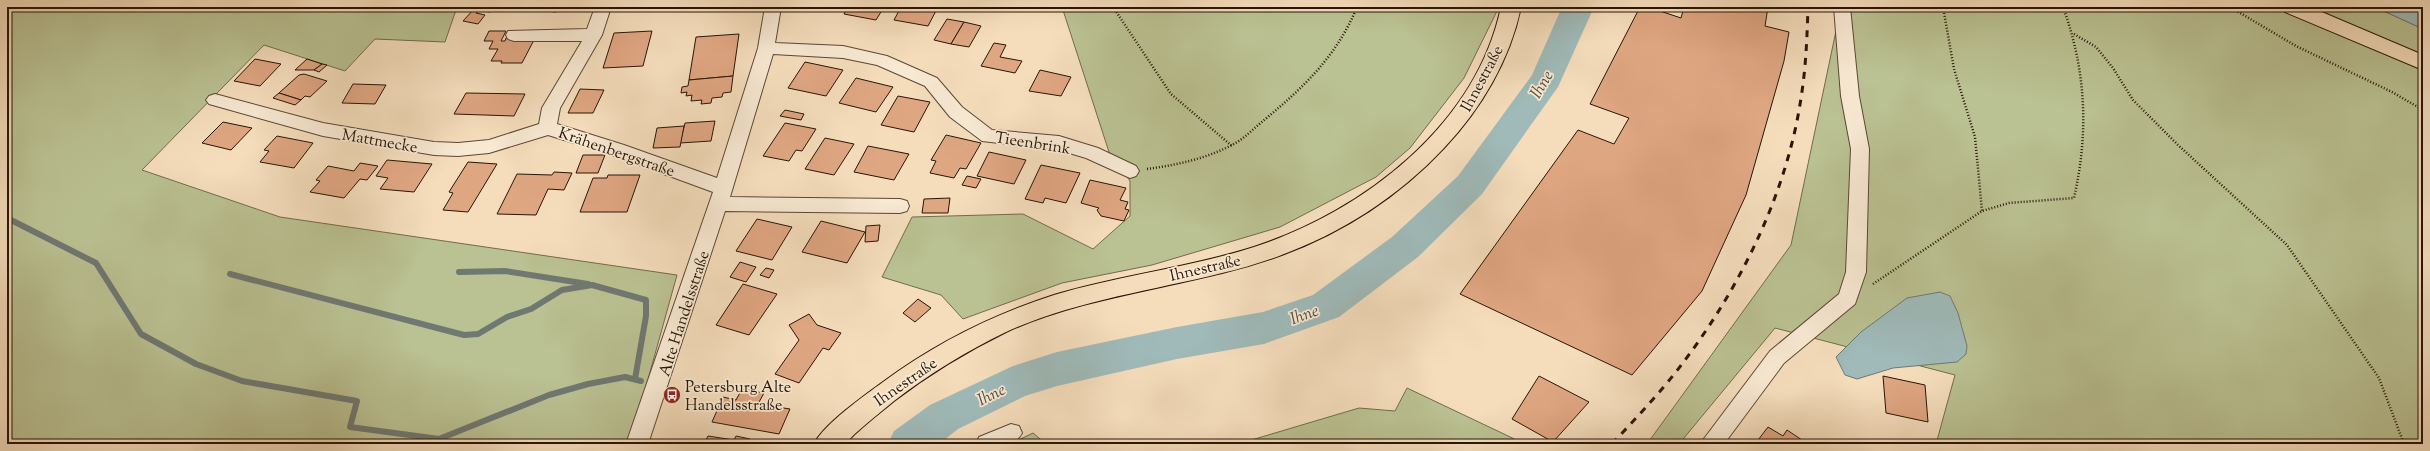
<svg xmlns="http://www.w3.org/2000/svg" width="2430" height="451" font-family="'Sorts Mill Goudy',serif">
<rect width="100%" height="100%" fill="#f5ddbc"/>
<filter id="stains"><feTurbulence type="fractalNoise" baseFrequency=".005" numOctaves="4"/><feColorMatrix values="0 0 0 0 .2 0 0 0 0 .09 0 0 0 0 .02 0 0 0 .5 -.17"/></filter>
<radialGradient id="worn" r=".72"><stop offset=".6" stop-color="#630" stop-opacity="0"/><stop offset="1" stop-color="#630" stop-opacity=".3"/></radialGradient>
<g fill="#bac192" stroke="#716b4c">
<path d="M7,7H457L445,42L375,39L345,71L264,45L142,170L280,217L677,275L630,444H7Z"/>
<path d="M1062,7H1499L1464,78L1410,148L1376,177L1280,227L1152,265L1062,283L963,319L941,295L882,277L912,217L1023,214L1093,249L1130,216V181L1109,152Z"/>
<path d="M1841,7H2375L2423,29V444H1936L1955,375L1775,328L1679,444H1647L1791,245Z"/>
<path d="M1407,388L1525,444H1238L1359,408L1395,411Z"/>
<path d="M1033,433L1046,444H1010Z"/>
</g>
<g fill="#9fbab9" stroke="#6f7871">
<path d="M2375,7H2423V29Z"/>
<path d="M1940,292L1950,296L1958,313L1967,346L1966,354L1957,362L1893,368L1857,379L1845,375L1836,357L1861,332L1907,298Z"/>
</g>
<g fill="none" stroke-linecap="round" stroke-linejoin="round">
<g stroke="#6f7871" stroke-width="6">
<path d="M7,218L96,263L141,334L196,364L242,381L357,401L350,427L439,439L549,395L588,384L625,377L641,381"/>
<path d="M459,272L505,271L588,284"/>
<path d="M230,274L464,335L478,334L507,317L531,309L562,290L592,285L646,300V316L635,379"/>
</g>
<path fill="#9fbab9" fill-rule="evenodd" d="M1562,7H1594L1558,87L1482,194L1418,257L1339,317L1264,344L1177,359L1057,386L1025,396L958,429L939,444H888L894,431L930,405L1013,366L1057,352L1177,327L1263,312L1313,295L1392,237L1458,176L1532,75Z"/>
</g>
<g fill="#dfa682" stroke="#281506">
<path d="M471,7H494L490,12L480,10L476,13L485,15L478,24L463,21L474,9Z"/>
<path d="M544,7H564L563,11L553,12V10H543Z"/>
<path d="M848,7H884L876,20L844,14Z"/>
<path d="M901,7H938L928,26L894,20Z"/>
<path d="M1640,7H1648L1681,18L1684,7H1768L1765,26L1789,32L1784,61L1746,195L1702,291L1632,375L1460,294L1578,130L1614,144L1629,118L1590,104Z"/>
<path d="M947,19L964,22L951,44L934,40Z"/>
<path d="M964,22L981,26L969,47L951,44Z"/>
<path d="M489,31H506L501,41H505L506,38H535L522,63H501L502,61H491L498,49H489L493,41H484Z"/>
<path d="M652,31L643,66L603,68L614,33Z"/>
<path d="M739,34L733,76L689,80L696,37Z"/>
<path d="M994,43L1006,45L1000,57L1022,61L1015,73L981,66Z"/>
<path d="M255,59L281,64L260,86L234,81Z"/>
<path d="M307,59L322,64L314,70H295Z"/>
<path d="M805,62L843,70L826,96L788,88Z"/>
<path d="M322,64L327,65L319,72L314,70Z"/>
<path d="M1040,70L1071,77L1061,96L1029,91Z"/>
<path d="M304,74L327,81L310,97L305,96L301,100L279,93L299,75Z"/>
<path d="M733,76L731,92L723,93L722,97L712,98L711,103L701,104L702,100L691,101L692,95L686,96L687,92L681,93L682,87L688,86L689,80Z"/>
<path d="M856,78L893,87L876,112L839,103Z"/>
<path d="M353,84L386,85L375,104L342,103Z"/>
<path d="M580,89L604,90L593,113H568Z"/>
<path d="M279,93L301,100L295,105L273,98Z"/>
<path d="M466,93L525,94L514,116L454,114Z"/>
<path d="M898,96L930,102L914,132L881,125Z"/>
<path d="M785,110L804,114L801,120L780,116Z"/>
<path d="M715,121L711,141L680,143L685,123Z"/>
<path d="M223,122L252,128L231,150L202,143Z"/>
<path d="M785,123L816,129L802,151L796,150L789,161L763,156Z"/>
<path d="M684,126L680,147L653,148L657,128Z"/>
<path d="M946,135L981,143L966,169L960,168L954,178L930,173L936,161L931,160Z"/>
<path d="M277,136L313,143L294,168L260,162L269,151L264,150Z"/>
<path d="M825,138L854,144L834,175L805,169Z"/>
<path d="M868,146L909,154L894,180L854,172Z"/>
<path d="M989,152L1026,160L1014,184L977,176Z"/>
<path d="M583,155H605L598,173H576Z"/>
<path d="M387,160L432,164L414,192L380,189L388,178L376,176Z"/>
<path d="M468,162L497,164L468,212L443,210L453,193L449,192Z"/>
<path d="M360,163L378,166L367,180L360,179L344,198L310,192L320,181L316,180L328,166L354,171Z"/>
<path d="M1041,165L1080,173L1066,203L1045,198L1043,203L1025,199Z"/>
<path d="M554,172L572,173L564,190L548,189L536,215L497,214L517,174L552,175Z"/>
<path d="M608,175H640L627,212H580L593,178H607Z"/>
<path d="M967,176L981,179L976,188L962,185Z"/>
<path d="M1090,180L1126,188L1120,200L1128,202L1125,209L1129,210L1124,221L1101,216L1097,210L1099,208L1081,203Z"/>
<path d="M950,198L948,213H922L924,199Z"/>
<path d="M757,219L792,227L772,260L736,251Z"/>
<path d="M821,221L865,232L847,263L802,252Z"/>
<path d="M880,225L878,241L865,242L866,226Z"/>
<path d="M740,262L756,267L746,282L730,277Z"/>
<path d="M766,268L774,270L769,278L760,275Z"/>
<path d="M743,284L777,294L749,335L716,325Z"/>
<path d="M918,299L931,308L915,322L903,313Z"/>
<path d="M809,314L817,325L841,333L829,350L823,348L799,383L775,374L799,340L789,325Z"/>
<path d="M1539,376L1589,402L1553,442L1512,419Z"/>
<path d="M1883,376L1925,385L1928,422L1886,413Z"/>
<path d="M742,389L764,393L758,404L790,409L779,434L712,422L723,397L736,400Z"/>
<path d="M1768,427L1783,436L1787,430L1802,440L1799,444H1755Z"/>
<path d="M708,436L734,440L736,436L750,439L748,443L756,444H704Z"/>
</g>
<g fill="none" stroke-linecap="round" stroke-linejoin="round">
<defs>
<g id="minor">
<path d="M595,7H611L602,35L560,108L557,124L624,145L717,178L758,48L765,7H781L775,43L843,46L887,56L937,78L962,107L992,130L1059,136L1098,148L1136,166L1139,171L1136,176L1130,178L1086,158L1059,150L982,141L950,117L925,86L877,65L843,58L773,54L730,197L900,199L907,201L909,206L907,211L900,213L725,211L648,444H626L713,192L612,155L548,135L489,153L458,156L434,155L323,136L209,104L206,100L209,96L215,94L323,123L434,142L458,143L489,140L539,124L542,108L582,41H514L508,39L506,35L508,31L587,29Z"/>
<path d="M1834,7H1850L1859,96L1869,149L1866,272L1855,304L1784,363L1724,444H1700L1770,351L1839,294L1846,272L1851,149L1841,96Z"/>
<path d="M1011,424L1019,426L1022,433C1014,449 992,444 976,444L979,437Z"/>
</g>
<g id="major">
<path d="M1501,7H1521C1510,60 1481,109 1444,148C1384,212 1307,253 1222,273C1150,291 1074,301 1006,332C967,351 929,374 894,401C882,411 869,421 857,432C853,435 849,441 844,443C837,447 822,444 814,444C823,425 865,395 883,382C936,343 992,315 1054,295C1120,275 1189,268 1254,247C1364,211 1476,125 1501,7Z"/>
<path d="M2282,7H2310L2423,55V70L2285,12Z"/>
</g>
</defs>
<use href="#minor" stroke="#5b4734" stroke-width="2"/>
<use href="#major" stroke="#281506" stroke-width="2"/>
<g stroke="#281506" stroke-width="2.5" stroke-dasharray="1 2" stroke-linecap="butt">
<path d="M1113,7L1171,94L1232,146"/>
<path d="M1605,7L1618,10"/>
<path d="M1943,7L1954,69L1975,137L1982,211"/>
<path d="M2230,7L2296,46L2392,92L2423,110"/>
<path d="M2074,34L2096,47L2113,68L2133,100L2178,145L2287,245L2379,378L2404,444"/>
<path d="M1147,169C1176,165 1205,159 1232,145C1244,139 1253,129 1263,121C1303,88 1337,56 1357,7"/>
<path d="M1873,284L1982,211L2009,203L2074,198C2089,132 2086,70 2063,7"/>
</g>
<use href="#minor" fill="#f8e9d3" fill-rule="evenodd"/>
<use href="#major" fill="#f5ddbc" fill-rule="evenodd"/>
<path stroke="#281506" stroke-width="3" stroke-dasharray="7 7" stroke-linecap="butt" d="M1612,444C1636,418 1661,392 1682,364C1740,288 1787,193 1801,98C1806,67 1807,38 1808,7"/>
</g>
<defs>
<symbol id="bus-disc" viewBox="-11 -11 22 22"><circle r="9.5" fill="#8f2418" stroke="#f8e9d3"/><path d="M-5-6H5V4H4V6H2V4H-2V6H-4V4H-5ZM-3.5-4V0h7V-4ZM-3.5 1.2v1.5H-2V1.2ZM2 1.2v1.5H3.5V1.2Z" fill="#fff"/></symbol>
</defs>
<g fill-rule="evenodd">
<use href="#bus-disc" x="662" y="385" width="20" height="20"/>
</g>
<g text-anchor="middle" stroke-width="3.5" stroke-linejoin="round" paint-order="stroke">
<g font-size="16" fill="#281506" stroke="#f8e9d3">
<text transform="translate(1481 78) rotate(-62)" y="6">Ihnestraße</text>
<text transform="translate(380 140) rotate(10)" y="6">Mattmecke</text>
<text transform="translate(1033 142) rotate(9)" y="6">Tieenbrink</text>
<text transform="translate(617 151) rotate(19)" y="6">Krähenbergstraße</text>
<text transform="translate(1205 267) rotate(-13)" y="6">Ihnestraße</text>
<text transform="translate(683 313) rotate(-72)" y="6">Alte Handelsstraße</text>
<text transform="translate(905 381) rotate(-35)" y="6">Ihnestraße</text>
</g>
<g font-size="16" fill="#281506" stroke="#f8e9d3" text-anchor="start">
<text x="685" y="392">Petersburg Alte<tspan x="685" dy="18">Handelsstraße</tspan></text>
</g>
<g font-size="17" font-style="italic" fill="#524f45" stroke="#f8e9d3">
<text transform="translate(1541 84) rotate(-59)" y="6">Ihne</text>
<text transform="translate(1304 314) rotate(-20)" y="6">Ihne</text>
<text transform="translate(991 394) rotate(-26)" y="6">Ihne</text>
</g>
</g>
<rect width="2430" height="451" fill="none" stroke="#f5ddbc" stroke-width="24"/>
<rect x="8" y="8" width="2414" height="435" fill="none" stroke="#281506" stroke-width="2"/>
<rect x="12" y="12" width="2406" height="427" fill="none" stroke="#281506"/>
<rect width="100%" height="100%" filter="url(#stains)"/>
<rect width="100%" height="100%" fill="url(#worn)"/>
</svg>
